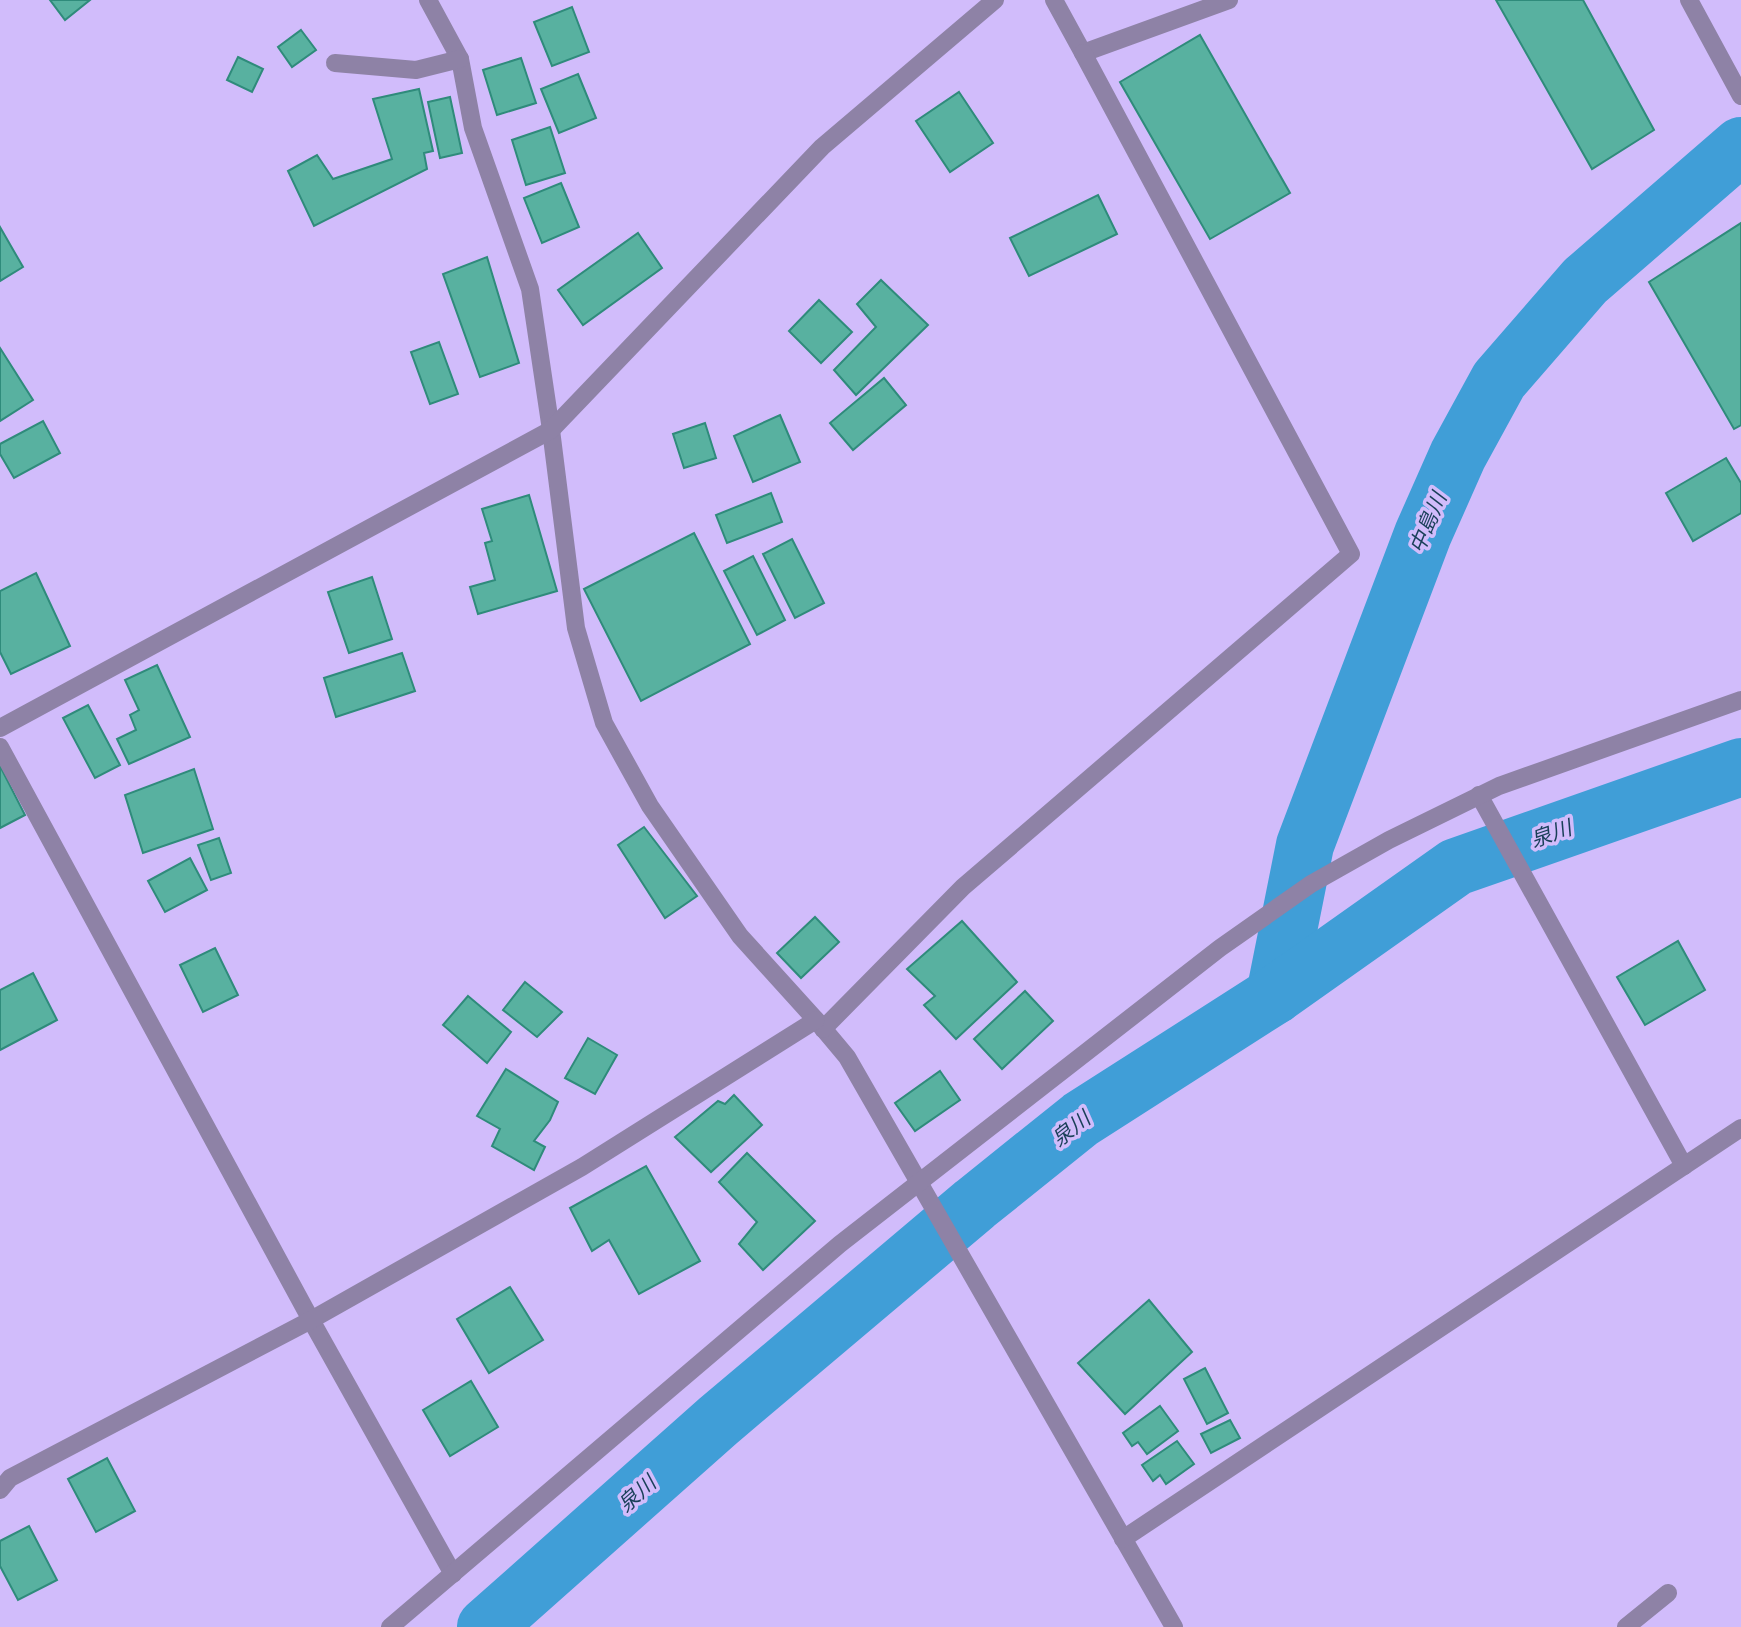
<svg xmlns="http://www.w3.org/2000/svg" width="1741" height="1627" font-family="'Fira Sans Condensed','Noto Sans JP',sans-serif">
<rect width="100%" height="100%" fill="#d1bcfb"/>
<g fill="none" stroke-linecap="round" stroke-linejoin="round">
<g stroke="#409ed7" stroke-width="58">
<path d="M1275,995L1305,845L1423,534L1458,455L1499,380L1585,281L1741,146"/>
<path d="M486,1627L718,1421L975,1204L1081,1119L1275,995L1456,867L1741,767"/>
</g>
</g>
<g fill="#58b1a0" stroke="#2f8b7b" stroke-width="2">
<path d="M50,0H90L65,20Z"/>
<path d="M1496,0H1583L1654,130L1592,169Z"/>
<path d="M572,7L589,52L552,66L534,22Z"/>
<path d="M301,30L316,50L292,67L278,47Z"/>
<path d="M1200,35L1290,193L1210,239L1120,82Z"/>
<path d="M238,57L263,69L252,92L227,80Z"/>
<path d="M521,58L536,103L497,115L483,70Z"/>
<path d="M578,74L596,118L559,133L541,89Z"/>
<path d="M419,89L433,151L424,153L427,169L314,226L288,171L317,155L333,179L392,159L373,99Z"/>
<path d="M959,92L993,143L950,172L916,121Z"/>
<path d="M450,97L462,153L440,158L428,102Z"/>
<path d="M550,127L565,173L526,185L512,140Z"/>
<path d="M561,183L579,227L542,243L524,198Z"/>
<path d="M1098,195L1117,234L1029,276L1010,238Z"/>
<path d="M1741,223V425L1734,429L1649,282Z"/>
<path d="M0,227L23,267L0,281Z"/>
<path d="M638,233L662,268L583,325L558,290Z"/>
<path d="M487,257L519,363L480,377L443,274Z"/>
<path d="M881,280L928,325L856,395L834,370L876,327L857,304Z"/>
<path d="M819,300L852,332L821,363L789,331Z"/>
<path d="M439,342L458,394L430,404L411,352Z"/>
<path d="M0,348L33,400L0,421Z"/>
<path d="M884,378L906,405L853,450L830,423Z"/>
<path d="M780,415L800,462L753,482L734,436Z"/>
<path d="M43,421L60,453L14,478L0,454V444Z"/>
<path d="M705,423L716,458L684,468L673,434Z"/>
<path d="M1726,458L1741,483V513L1693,541L1666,493Z"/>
<path d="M771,493L782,522L727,543L716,515Z"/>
<path d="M529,495L557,591L478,614L470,587L495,580L485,543L492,541L482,509Z"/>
<path d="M694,533L750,644L641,701L584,589Z"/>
<path d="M792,539L824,603L795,618L763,554Z"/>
<path d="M753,556L785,620L757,635L724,571Z"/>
<path d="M36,573L70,646L11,674L0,652V591Z"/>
<path d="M372,577L392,639L349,653L328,592Z"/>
<path d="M402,653L415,691L336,717L324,678Z"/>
<path d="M157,665L190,737L129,764L117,739L136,730L130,715L139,710L125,680Z"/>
<path d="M88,705L120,765L95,778L63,718Z"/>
<path d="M0,766L25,815L0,828Z"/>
<path d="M194,769L213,829L143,853L125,795Z"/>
<path d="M644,827L697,896L665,918L618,845Z"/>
<path d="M219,838L231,873L211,880L198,845Z"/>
<path d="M190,858L207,890L165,912L148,881Z"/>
<path d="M815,917L839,942L801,978L777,953Z"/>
<path d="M962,921L1017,982L956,1039L924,1005L935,996L907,969Z"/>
<path d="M1678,941L1705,990L1645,1025L1617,977Z"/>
<path d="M215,948L238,995L203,1012L180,965Z"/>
<path d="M33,973L57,1020L0,1050V990Z"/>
<path d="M525,982L562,1012L537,1037L503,1010Z"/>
<path d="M1025,991L1053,1021L1002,1069L974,1039Z"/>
<path d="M468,996L511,1032L487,1063L443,1025Z"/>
<path d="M588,1038L617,1055L595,1094L565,1078Z"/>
<path d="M506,1069L558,1102L550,1120L534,1141L545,1147L534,1170L492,1146L500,1129L477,1116Z"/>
<path d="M940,1071L960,1100L915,1131L895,1103Z"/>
<path d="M734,1095L762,1125L711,1172L675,1137L718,1101L725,1104Z"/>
<path d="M747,1153L815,1221L763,1270L739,1244L757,1222L719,1182Z"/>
<path d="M646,1166L700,1261L639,1294L609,1240L592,1251L570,1208Z"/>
<path d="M510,1287L543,1340L489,1373L457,1319Z"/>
<path d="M1149,1300L1192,1352L1125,1414L1078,1363Z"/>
<path d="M1205,1368L1228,1413L1207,1424L1184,1379Z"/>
<path d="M471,1381L498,1427L450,1456L423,1410Z"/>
<path d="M1160,1406L1178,1431L1147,1454L1138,1442L1132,1446L1123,1433Z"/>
<path d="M1230,1420L1240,1438L1211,1453L1201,1434Z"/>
<path d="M1177,1441L1194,1464L1166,1484L1160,1475L1153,1481L1142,1465Z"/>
<path d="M107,1458L135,1511L96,1532L68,1479Z"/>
<path d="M29,1526L57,1580L18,1600L0,1566V1541Z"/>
</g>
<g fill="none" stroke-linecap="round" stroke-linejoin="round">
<g stroke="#8e82a6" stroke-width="18">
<path d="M428,0L460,59L473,128L530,289L551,430L576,628L604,723L650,806L740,936L816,1020L847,1057L1174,1627"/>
<path d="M1054,0L1083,53L1229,0"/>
<path d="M1689,0L1741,96"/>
<path d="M335,63L416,70L460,59"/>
<path d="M0,728L551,430L822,147L995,0"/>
<path d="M0,747L311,1320L453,1574"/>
<path d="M1479,795L1684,1166"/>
<path d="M823,1029L963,887L1351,554L1083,53"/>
<path d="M0,1490L10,1478L311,1320L582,1167L816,1020"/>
<path d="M1123,1539L1741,1128"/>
<path d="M1626,1627L1668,1593"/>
</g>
<path stroke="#8e82a6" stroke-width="18" d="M390,1627L840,1244L1220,948L1311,884L1389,840L1499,786L1741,700"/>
</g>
<g text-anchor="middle" stroke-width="7" stroke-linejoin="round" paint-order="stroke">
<g font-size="21" font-style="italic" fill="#193f58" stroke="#d1bcfb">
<text transform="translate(1428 523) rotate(-67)" y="7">中島川</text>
<text transform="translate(1551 834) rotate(-19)" y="7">泉川</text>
<text transform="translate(1071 1129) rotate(-38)" y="7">泉川</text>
<text transform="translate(637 1494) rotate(-42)" y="7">泉川</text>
</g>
</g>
</svg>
